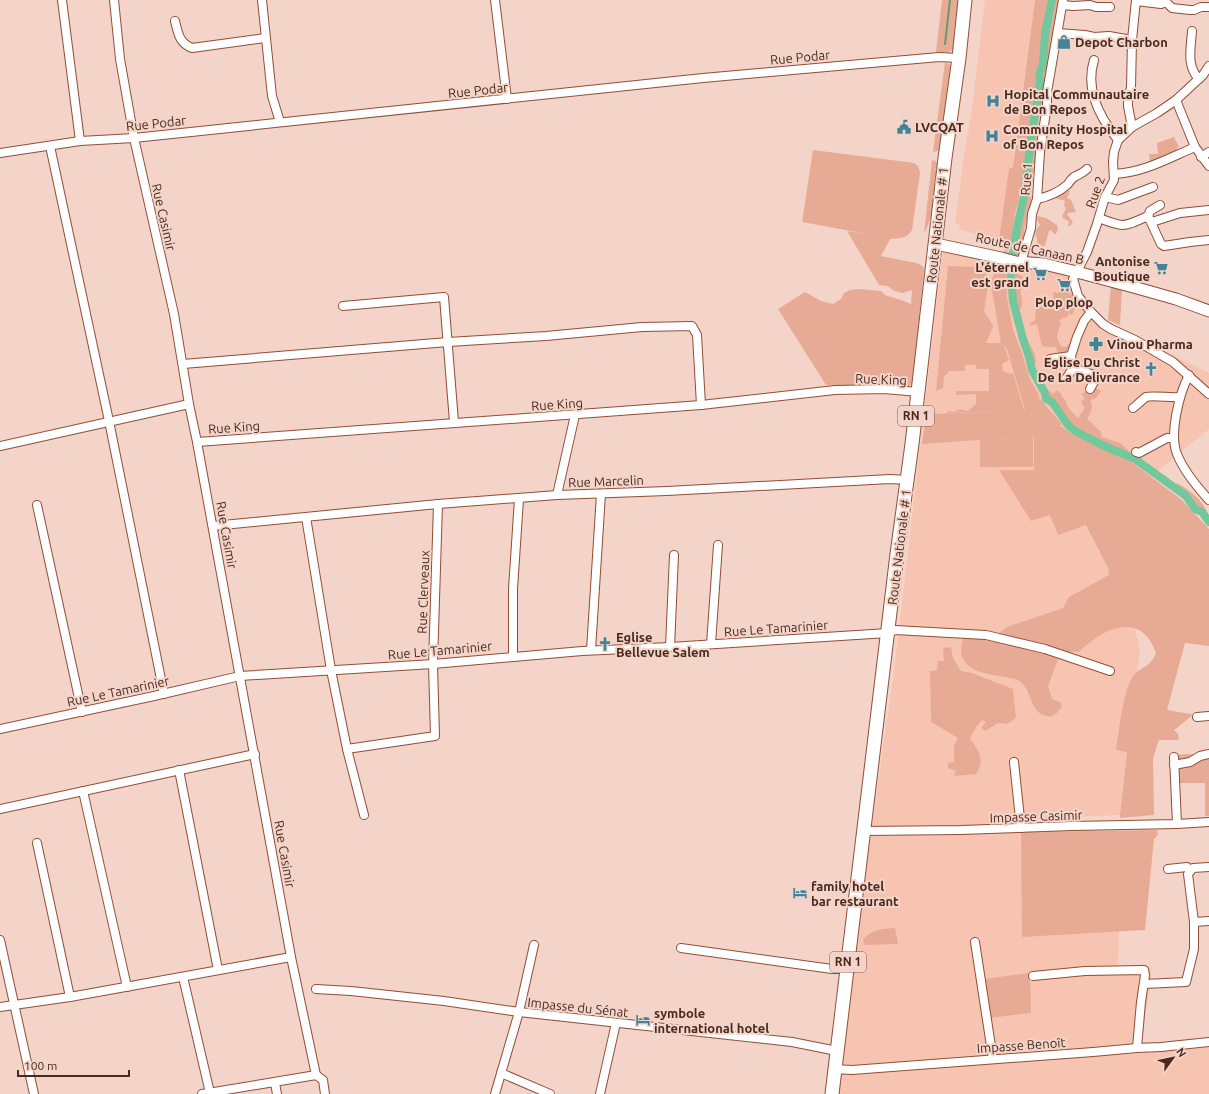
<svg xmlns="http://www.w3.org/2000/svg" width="1209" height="1094" font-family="Ubuntu,sans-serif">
<rect width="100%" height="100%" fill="#f4d4c9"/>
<g fill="#f8c4b2">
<path d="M985,0H1035L1013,169L1009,168L999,242L959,229L960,225L955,224L964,156L971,117Z"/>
<path d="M943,249L971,253L1074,276L1079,296L1092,312L1109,324L1209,373V429L1108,512L1140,650L1120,815L1031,819L1027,842L1119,926L1118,969L1151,967V980L1140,1051L1209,1046V1094H837L851,972L894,671Z"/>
</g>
<g fill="#e7ab95">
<path d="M942,0H962L957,48L949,52H936Z"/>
<path d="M1035,0H1049C1048,15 1045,30 1042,44C1041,54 1041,64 1035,72L1037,86L1021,192L1016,210L1011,241L1007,253H1005L1003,241L999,240L1009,168H1013Z"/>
<path d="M1053,0H1059L1049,70L1046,72L1047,75L1045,93L1040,111L1037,134V151L1033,174L1031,202L1024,231L1026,234L1022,246L1019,249L1020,256L1019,258L1015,256L1016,245L1024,207L1032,149V139L1039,99L1041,79V74L1045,63V53L1049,23L1052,13Z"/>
<path d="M945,62L953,67L941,150L933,152Z"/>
<path d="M1174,137L1179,147L1176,149V150C1170,157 1159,159 1150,161L1149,154H1158L1157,143Z"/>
<path d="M813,150L914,163L918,166L920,173L912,230C907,239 900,238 890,239L881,256L916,263L921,265L924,268L913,383L908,387L901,385H826L778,309L805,292L821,301L833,304L841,299L844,293L850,290L859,289L881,291L885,295L904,301L911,304L912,290L903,293L894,291L888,286L879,285L847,231L867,234L802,222Z"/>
<path d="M932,160L936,161L938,166C936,189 935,213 924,234Z"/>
<path d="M1066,190L1070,191L1067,198L1071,200L1076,212L1068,213L1067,214L1073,222L1070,226H1068L1069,222L1062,217L1066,208L1064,206L1065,201L1052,197Z"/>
<path d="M1038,216L1046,218L1057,225L1058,229L1056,234L1053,233L1051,230L1049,231L1045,246H1037V237L1035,236L1036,230L1040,225L1037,220Z"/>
<path d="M1003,263L1006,264L1007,297L1013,330L1022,353L1029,377L1039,395V398L1060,422L1062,424L1060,426L1076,436L1130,461L1182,500L1209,529V646L1185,643L1167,710L1191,714L1192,716C1185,720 1181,726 1174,730L1178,734L1179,740H1159L1153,758L1154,815L1120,818V815L1127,752L1116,750C1119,732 1123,688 1134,675C1143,665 1149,669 1156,653C1141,610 1103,628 1079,652H1068L996,635L1009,626L1063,608L1069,597L1109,575L1108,568L1086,525L1058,535L1050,515L1031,521L999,470H1034V437L996,439L1033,437V467H980V440L922,444L926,416L933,417V414L1025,410L1007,349L1004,345L1009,360L1002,364L1003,371L1010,374L1013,373L1024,410L947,413L948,411L954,412L959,409L968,411L976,404V394L956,395V391H989V369H976V365H965V371H949L944,377L943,388L936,391L948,266L987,267L988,274L985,275L984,278L988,285L984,311L992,324L993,327L986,343H1001L990,279H992L996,267L1000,269Z"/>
<path d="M1010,267L1013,273L1018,274L1023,277L1024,286L1020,292C1022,298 1024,304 1020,310L1013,311L1011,300L1009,269Z"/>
<path d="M1111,285L1122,288L1120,325L1108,320Z"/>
<path d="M1063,291L1068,292L1075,297L1077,304L1072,315L1069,313L1067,317L1062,318L1059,321L1061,323C1060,329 1055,334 1058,340C1059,342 1060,344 1061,346L1065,347L1071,343L1069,350L1063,355L1058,354L1056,347H1048L1042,346L1037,324L1030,326V324L1035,320L1036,308L1038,306C1045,307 1053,308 1053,298C1054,296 1053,294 1053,292L1057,293Z"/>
<path d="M1019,314H1021L1024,334L1035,354L1036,363L1030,364L1029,363L1021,341L1015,315Z"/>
<path d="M1033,365L1035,366L1036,371H1040C1040,379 1046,389 1053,394L1057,390L1061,393L1062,398H1064L1069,409L1078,418L1085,408L1081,402L1085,398L1081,394L1094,387L1101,391L1096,398L1090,400C1094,407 1091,412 1087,419L1100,431L1102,437L1120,443L1129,451L1127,453H1124L1100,443L1081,433L1058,409C1055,402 1048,402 1044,396C1039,387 1035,378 1031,369V367Z"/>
<path d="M1177,483C1192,491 1209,505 1209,522L1190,505L1181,493L1174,488L1175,485Z"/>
<path d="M963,638H987L1059,657L1048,686L1052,699L1060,702L1062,706L1057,713L1050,717C1047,716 1043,715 1041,714C1029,706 1031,688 1019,681C1015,678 1009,678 1004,677C990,674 968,673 962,656C960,650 962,643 963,638Z"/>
<path d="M951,647L953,658L961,671L972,673L1013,689L1016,718L1007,724L998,723L985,731L981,728L986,722L982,720L976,727L970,738C978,750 986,760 976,774L954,776L956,771L948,768V763L954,762V745L958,738L931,722L930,671L937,670L938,661H944L943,648Z"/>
<path d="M1186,754L1209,756V816H1205V783H1176V755Z"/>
<path d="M1157,830L1158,835L1154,839L1145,930L1022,937L1021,832Z"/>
<path d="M895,928L898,944L864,945L863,940C871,929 883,929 895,928Z"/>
<path d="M1030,973L1031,1013L990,1018L984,979Z"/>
</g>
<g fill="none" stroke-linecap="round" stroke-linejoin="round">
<path stroke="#649876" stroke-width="2" d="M945,44L950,0"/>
<path stroke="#71c89c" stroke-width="8" d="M1052,0L1045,34L1043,64L1039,74L1040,83L1031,139L1024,196L1017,228L1010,267L1013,301L1023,339L1029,357L1032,370L1045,393L1046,399L1052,402L1068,425L1075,431L1102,445L1135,459L1186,496L1195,509L1202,512L1209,522"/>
<defs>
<g id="street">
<path d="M62,0L80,141"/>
<path d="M114,0L120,59L134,138L174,314L189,404L197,442L291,957L316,1075"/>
<path d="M262,0L272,96L280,122"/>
<path d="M495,0L507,99"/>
<path d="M1136,1L1161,4L1166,2L1172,8L1190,10H1194L1201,7H1209"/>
<path d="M1063,5L1073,6L1090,5L1096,7H1110"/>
<path d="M175,21C178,33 179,43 192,48L265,38"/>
<path d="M1192,31C1191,48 1186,66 1199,79"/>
<path d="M1058,33L1085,35L1094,37L1109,36L1132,40"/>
<path d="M1094,60C1085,89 1100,118 1118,140"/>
<path d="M1209,66L1203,75L1176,100L1157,113L1132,127L1118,140L1114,152L1113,162L1114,180L1105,197L1097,224L1087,252L1073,279L1078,296L1091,312L1103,324L1111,329L1135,340L1173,362L1209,394"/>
<path d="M1176,100L1195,147L1209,166"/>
<path d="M1132,127L1128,106V97L1131,88L1132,40L1136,0"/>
<path d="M50,146L109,421L164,694"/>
<path d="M0,153L80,141L134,138L703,78L939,57L959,58"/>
<path d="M1201,157L1209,152"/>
<path d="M1114,174C1143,173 1169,158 1195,147"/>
<path d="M1105,197L1118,200L1153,187"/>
<path d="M1037,199C1047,197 1059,192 1067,185C1070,182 1071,178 1076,176C1080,174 1083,173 1087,169"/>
<path d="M1148,216L1150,211L1160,205"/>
<path d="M1099,218C1124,228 1124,227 1148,216L1161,244L1164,246L1190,242L1209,240"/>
<path d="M1152,222L1180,213L1209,210"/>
<path d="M1021,263L1031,228L1032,214L1037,199L1040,152L1047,105V92L1063,0"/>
<path d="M343,306L444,297L454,422"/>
<path d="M1050,359L1071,356"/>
<path d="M183,364L448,342L546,336L642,327L692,326L697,335L701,405"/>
<path d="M1073,368L1094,375L1095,380L1090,389"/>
<path d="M1189,375C1179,394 1169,434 1177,454C1183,469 1198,488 1209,500"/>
<path d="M1066,379L1073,368L1071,356L1077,337L1084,321L1091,312"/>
<path d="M1133,408C1137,405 1142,400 1146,397C1151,395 1172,398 1180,397"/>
<path d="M197,442L701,405L835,390L884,389L919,392"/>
<path d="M0,446L189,404"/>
<path d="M1136,452L1139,453L1167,438H1174"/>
<path d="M557,495L575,415"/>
<path d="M37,505L82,712"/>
<path d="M306,517L331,670L347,749L364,815"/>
<path d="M213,526L438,504L557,495L667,491L890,479L908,480"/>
<path d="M711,644L718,545"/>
<path d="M670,647L674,555"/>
<path d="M591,650L601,494"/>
<path d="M513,656V589L519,499"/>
<path d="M1197,717L1209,716"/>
<path d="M0,729L154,696L240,676L433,664L582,651L670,647L888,633L895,630L986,635L1045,649L1110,671"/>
<path d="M347,749L435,736L433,664L438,504"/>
<path d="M1174,757L1177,824"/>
<path d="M1014,762L1021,828"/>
<path d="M1174,765L1190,762L1200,756L1209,754"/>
<path d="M179,770L218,970"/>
<path d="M83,791L127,987"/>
<path d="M0,809L255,754"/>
<path d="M863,831L961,830L1072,826L1177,824L1209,822"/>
<path d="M37,843L70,997"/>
<path d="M1209,867L1193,868L1188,874L1194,922L1209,921"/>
<path d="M1168,869L1187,867L1190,870"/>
<path d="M0,940L34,1094"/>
<path d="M975,942L993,1059"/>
<path d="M681,948L832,969H847"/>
<path d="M1033,976L1085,971L1144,970L1145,975L1141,1002L1137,1048"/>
<path d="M183,977L210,1093"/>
<path d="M1144,984L1186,982L1194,949V922"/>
<path d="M316,989L351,991L444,1001L519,1012L792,1042L837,1051"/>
<path d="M0,1007L70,997L291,957"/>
<path d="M834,1069L852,1070L1093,1052L1137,1048L1161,1047L1209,1042"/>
<path d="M501,1073L550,1094"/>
<path d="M275,1083L277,1094"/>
<path d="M202,1094L316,1075L323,1080L325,1094"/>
<path d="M495,1094L519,1012L534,945"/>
<path d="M600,1094L616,1023"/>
</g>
<path id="secondary" d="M936,244L1001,258L1016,262L1044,264L1077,272L1137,288L1176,299L1209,311"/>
<path id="primary" d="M832,1094L897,554L912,444L945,158L959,58L965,0"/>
</defs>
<use href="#street" stroke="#914d35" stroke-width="10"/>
<use href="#secondary" stroke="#914d35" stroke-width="13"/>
<use href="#primary" stroke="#914d35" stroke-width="15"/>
<use href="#street" stroke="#fff" stroke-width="8"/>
<use href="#secondary" stroke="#fff" stroke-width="11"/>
<use href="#primary" stroke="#fff" stroke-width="13"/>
</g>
<defs>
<symbol id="shop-bare" viewBox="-9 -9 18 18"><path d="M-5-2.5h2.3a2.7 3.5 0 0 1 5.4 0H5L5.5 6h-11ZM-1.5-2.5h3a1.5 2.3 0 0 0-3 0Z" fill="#438397" stroke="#f4d4c9" stroke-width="2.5" paint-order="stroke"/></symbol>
<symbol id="hospital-bare" viewBox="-9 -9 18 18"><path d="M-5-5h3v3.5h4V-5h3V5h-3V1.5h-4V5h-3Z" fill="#438397" stroke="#f4d4c9" stroke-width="2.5" paint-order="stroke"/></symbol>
<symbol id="civic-bare" viewBox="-9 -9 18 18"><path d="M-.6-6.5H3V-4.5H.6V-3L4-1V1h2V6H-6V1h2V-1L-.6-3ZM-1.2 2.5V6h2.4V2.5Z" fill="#438397" stroke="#f4d4c9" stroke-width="2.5" paint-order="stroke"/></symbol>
<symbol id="supermarket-bare" viewBox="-9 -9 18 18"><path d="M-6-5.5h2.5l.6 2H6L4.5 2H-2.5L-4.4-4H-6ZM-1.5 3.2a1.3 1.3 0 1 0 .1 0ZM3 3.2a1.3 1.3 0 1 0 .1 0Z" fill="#438397" stroke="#f4d4c9" stroke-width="2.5" paint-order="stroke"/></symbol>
<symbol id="pharmacy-bare" viewBox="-9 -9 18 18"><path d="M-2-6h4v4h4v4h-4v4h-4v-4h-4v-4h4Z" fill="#438397" stroke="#f4d4c9" stroke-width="2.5" paint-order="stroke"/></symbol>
<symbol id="church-bare" viewBox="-9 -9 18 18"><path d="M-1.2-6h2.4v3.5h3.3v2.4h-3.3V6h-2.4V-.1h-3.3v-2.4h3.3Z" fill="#438397" stroke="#f4d4c9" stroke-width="2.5" paint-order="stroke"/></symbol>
<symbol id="hotel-bare" viewBox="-9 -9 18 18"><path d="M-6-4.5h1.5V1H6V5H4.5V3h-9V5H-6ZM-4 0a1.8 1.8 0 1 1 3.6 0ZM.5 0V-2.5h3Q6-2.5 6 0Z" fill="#438397" stroke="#f4d4c9" stroke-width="2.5" paint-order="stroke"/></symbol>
</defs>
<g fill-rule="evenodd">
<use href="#shop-bare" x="1054" y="32" width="20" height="20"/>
<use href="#hospital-bare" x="983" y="91" width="20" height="20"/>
<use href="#civic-bare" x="894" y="117" width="20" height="20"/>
<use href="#hospital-bare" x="982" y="126" width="20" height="20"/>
<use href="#supermarket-bare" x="1151" y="258" width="20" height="20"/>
<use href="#supermarket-bare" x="1030" y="264" width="20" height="20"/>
<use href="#supermarket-bare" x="1054" y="275" width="20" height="20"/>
<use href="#pharmacy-bare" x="1086" y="334" width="20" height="20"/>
<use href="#church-bare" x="1141" y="359" width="20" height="20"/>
<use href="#church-bare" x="595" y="634" width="20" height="20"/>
<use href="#hotel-bare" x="790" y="883" width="20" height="20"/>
<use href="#hotel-bare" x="633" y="1010" width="20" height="20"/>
</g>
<g text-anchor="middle" stroke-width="4" stroke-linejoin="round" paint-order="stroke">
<g fill="#f4d4c9" stroke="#7b5c51" stroke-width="1">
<rect x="898" y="406" width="36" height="20" rx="3"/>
<rect x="830" y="952" width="36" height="20" rx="3"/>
</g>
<g font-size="12" font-weight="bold" fill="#47291e">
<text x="916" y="420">RN 1</text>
<text x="848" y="966">RN 1</text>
</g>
<g font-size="13" font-weight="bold" fill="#47291e" stroke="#f4d4c9" text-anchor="start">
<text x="1075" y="47">Depot Charbon</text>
<text x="1004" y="99">Hopital Communautaire<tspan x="1004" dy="15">de Bon Repos</tspan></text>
<text x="915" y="132">LVCQAT</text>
<text x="1003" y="134">Community Hospital<tspan x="1003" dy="15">of Bon Repos</tspan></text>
<text x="1150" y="266" text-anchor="end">Antonise<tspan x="1150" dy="15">Boutique</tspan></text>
<text x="1029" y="272" text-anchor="end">L'éternel<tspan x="1029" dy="15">est grand</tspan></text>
<text x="1064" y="307" text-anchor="middle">Plop plop</text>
<text x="1107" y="349">Vinou Pharma</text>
<text x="1140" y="367" text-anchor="end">Eglise Du Christ<tspan x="1140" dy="15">De La Delivrance</tspan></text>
<text x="616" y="642">Eglise<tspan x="616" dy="15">Bellevue Salem</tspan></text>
<text x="811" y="891">family hotel<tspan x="811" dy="15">bar restaurant</tspan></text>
<text x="654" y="1018">symbole<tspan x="654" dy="15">international hotel</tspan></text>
</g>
<g font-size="13" fill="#47291e" stroke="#f4d4c9">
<text transform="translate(800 57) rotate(-5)" y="5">Rue Podar</text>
<text transform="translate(478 90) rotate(-6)" y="5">Rue Podar</text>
<text transform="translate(156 123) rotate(-6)" y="5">Rue Podar</text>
<text transform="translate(1026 179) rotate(-86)" y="5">Rue 1</text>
<text transform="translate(1095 192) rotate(-70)" y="5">Rue 2</text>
<text transform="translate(164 217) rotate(77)" y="5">Rue Casimir</text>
<text transform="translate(937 225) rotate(-84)" y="5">Route Nationale # 1</text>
<text transform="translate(1030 248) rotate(12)" y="5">Route de Canaan B</text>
<text transform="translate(881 379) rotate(2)" y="5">Rue King</text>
<text transform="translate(557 404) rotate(-4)" y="5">Rue King</text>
<text transform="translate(234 427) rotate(-4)" y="5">Rue King</text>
<text transform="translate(606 481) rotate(-2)" y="5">Rue Marcelin</text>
<text transform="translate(227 535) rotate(80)" y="5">Rue Casimir</text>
<text transform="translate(899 547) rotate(-83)" y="5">Route Nationale # 1</text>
<text transform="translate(423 592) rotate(-88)" y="5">Rue Clerveaux</text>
<text transform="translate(776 628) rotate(-4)" y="5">Rue Le Tamarinier</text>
<text transform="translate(440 650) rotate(-5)" y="5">Rue Le Tamarinier</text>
<text transform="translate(118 691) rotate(-12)" y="5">Rue Le Tamarinier</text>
<text transform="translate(1036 816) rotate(-2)" y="5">Impasse Casimir</text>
<text transform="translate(285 854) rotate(80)" y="5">Rue Casimir</text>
<text transform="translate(578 1007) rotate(6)" y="5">Impasse du Sénat</text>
<text transform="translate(1021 1045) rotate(-4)" y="5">Impasse Benoît</text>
</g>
</g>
<g transform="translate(1173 1058) rotate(57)" stroke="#f4d4c9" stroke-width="3" paint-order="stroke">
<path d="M0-3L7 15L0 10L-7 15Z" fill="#47291e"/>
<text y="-6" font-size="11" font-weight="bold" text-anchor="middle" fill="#47291e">N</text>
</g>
<path d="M18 1070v6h111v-6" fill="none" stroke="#47291e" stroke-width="2"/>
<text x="24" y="1070" font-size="12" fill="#47291e" stroke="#f4d4c9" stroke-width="3" paint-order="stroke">100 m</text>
</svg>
